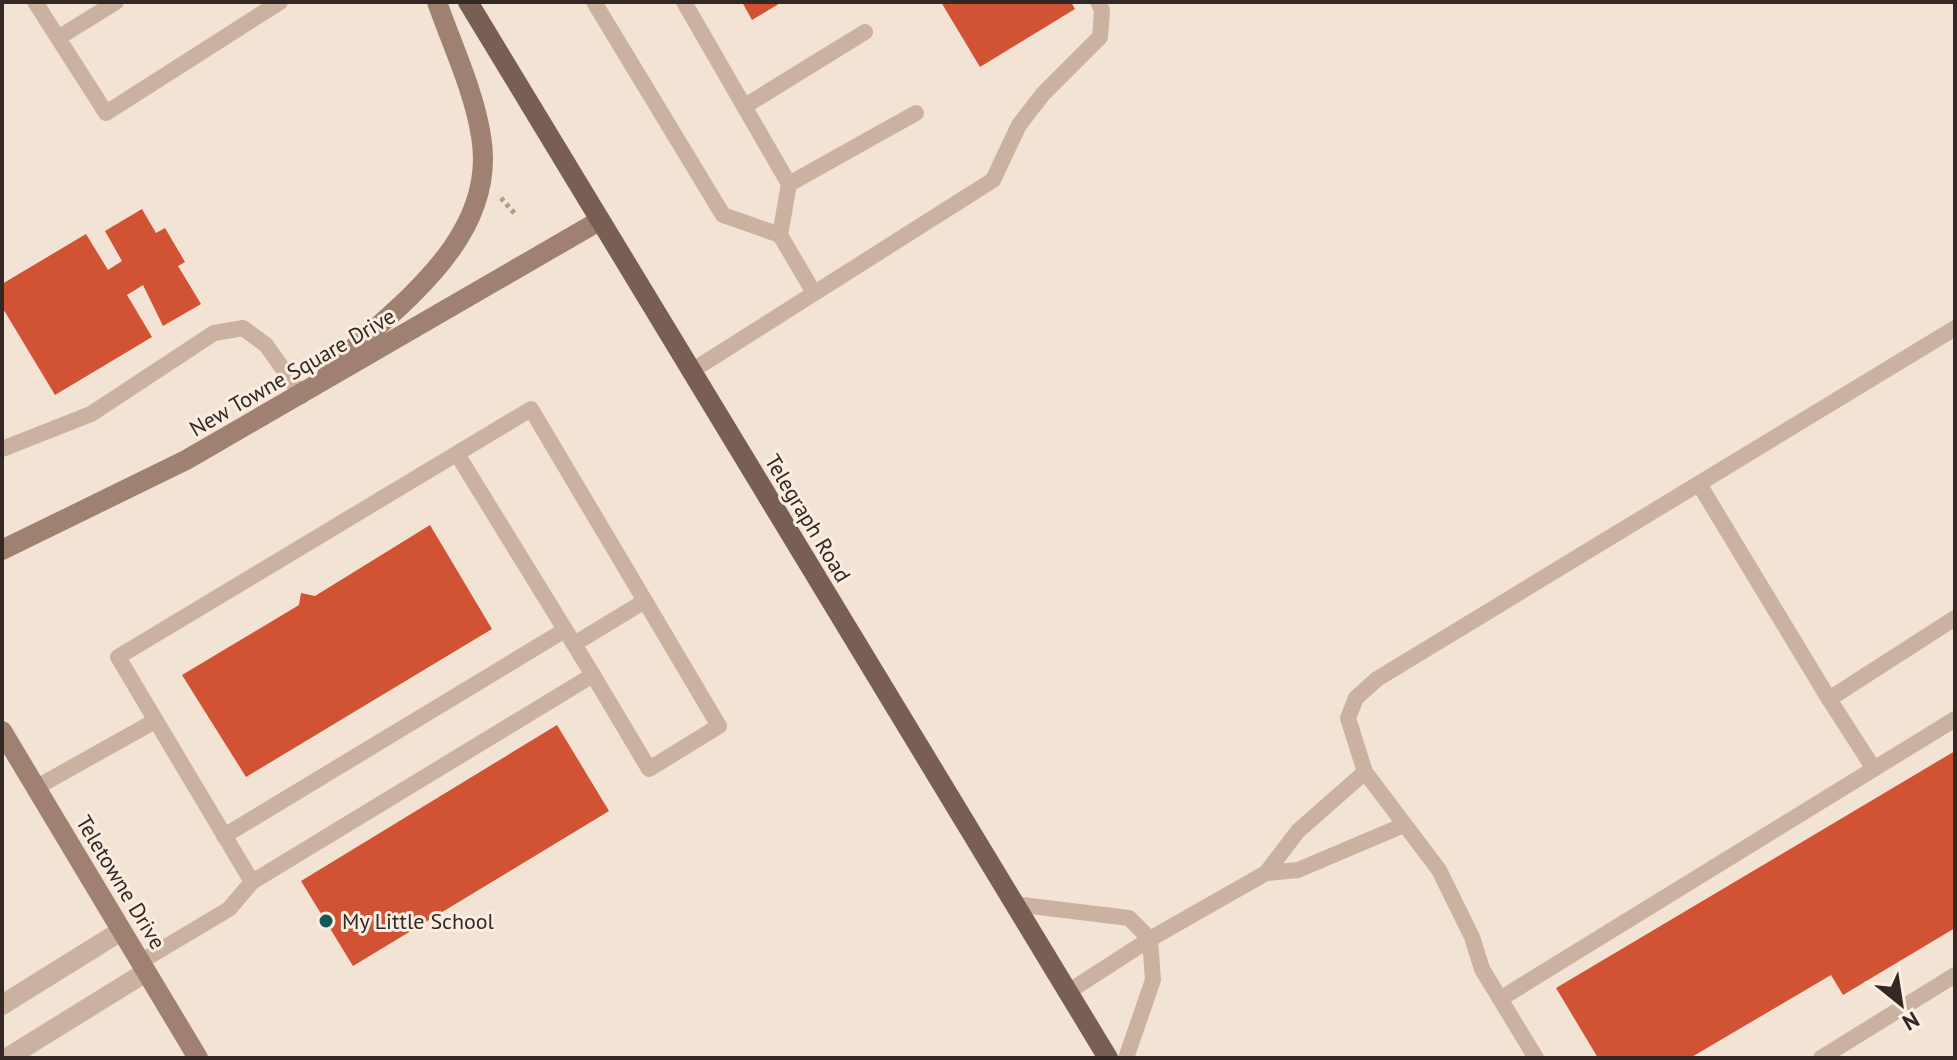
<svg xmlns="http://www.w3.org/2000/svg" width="1957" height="1060" font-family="'PT Sans',sans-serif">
<rect width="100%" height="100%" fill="#f3e3d5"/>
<g fill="#d25234">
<path d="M742,2H782L752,20Z"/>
<path d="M941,2H1071L1075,9L980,67Z"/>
<path d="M142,209L156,233L165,228L185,262L178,266L201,304L163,326L143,285L127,295L152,337L55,395L2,307V284L86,234L108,270L122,261L105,231Z"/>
<path d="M430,525L492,629L246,777L182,675L299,605L301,593L315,596Z"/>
<path d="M557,725L609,811L353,966L301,881Z"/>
<path d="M1955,751V928L1843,995L1831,975L1690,1058H1598L1556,988Z"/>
</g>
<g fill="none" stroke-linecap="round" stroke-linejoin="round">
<path stroke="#b79b8a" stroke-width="5" stroke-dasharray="4 4" stroke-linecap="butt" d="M501,198L516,215"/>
<g stroke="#cbb2a0" stroke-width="16">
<path d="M35,2L106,113L280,2"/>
<path d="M594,2L723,215L780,235L789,184L684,2"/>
<path d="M58,38L116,2"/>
<path d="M745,106L865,32"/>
<path d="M789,184L916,113"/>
<path d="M780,235L814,293"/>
<path d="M690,372L993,180L1019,125L1043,94L1100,37L1102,10L1098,2"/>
<path d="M2,449L91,414L214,333L243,328L266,345L302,396"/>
<path d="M457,454L593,675"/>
<path d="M1699,484L1829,699"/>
<path d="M1874,769L1829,699L1955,618"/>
<path d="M37,787L155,721"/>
<path d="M224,836L565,630"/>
<path d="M1266,873L1298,870L1404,825"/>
<path d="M252,882L118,657L531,409L645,601L574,644"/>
<path d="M1014,904L1129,918L1150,939L1153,980L1126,1058"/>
<path d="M140,962L229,909L252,882L593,675L649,769L719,726L645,601"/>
<path d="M1068,992L1150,939L1266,873L1298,831L1365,772"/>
<path d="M1500,999L1955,719"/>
<path d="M1536,1058L1482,969L1472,937L1439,870L1365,772L1348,718L1356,698L1377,679L1955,328"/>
<path d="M1821,1058L1955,975"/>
</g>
<g stroke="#cbb2a0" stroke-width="20">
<path d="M2,1005L121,931"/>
<path d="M7,1058L146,972"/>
</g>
<g stroke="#9f8071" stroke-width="20">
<path d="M328,371C394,308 499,240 481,136C474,91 452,45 437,2"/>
<path d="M2,550L186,460L599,221"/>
<path d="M2,731L198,1058"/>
</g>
<path stroke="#785e53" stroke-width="20" d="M468,2L1108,1058"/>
</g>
<circle fill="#165859" stroke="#faede1" stroke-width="3" cx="326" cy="921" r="8"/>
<g text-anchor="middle" stroke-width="6" stroke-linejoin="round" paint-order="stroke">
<g font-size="22" fill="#342824" stroke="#faede1">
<text transform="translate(292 372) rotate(-30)" y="8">New Towne Square Drive</text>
<text transform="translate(808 518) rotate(59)" y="8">Telegraph Road</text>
<text transform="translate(121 882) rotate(59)" y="8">Teletowne Drive</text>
</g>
<g font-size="22" fill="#342824" stroke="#faede1" text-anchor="start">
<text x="342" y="929">My Little School</text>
</g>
</g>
<rect width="1957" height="1060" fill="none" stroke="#342824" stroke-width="8"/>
<g transform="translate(1901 1004) rotate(150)" stroke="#faede1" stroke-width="6" paint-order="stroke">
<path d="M0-6L14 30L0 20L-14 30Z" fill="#342824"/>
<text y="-12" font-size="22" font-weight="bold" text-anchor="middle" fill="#342824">N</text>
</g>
</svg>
